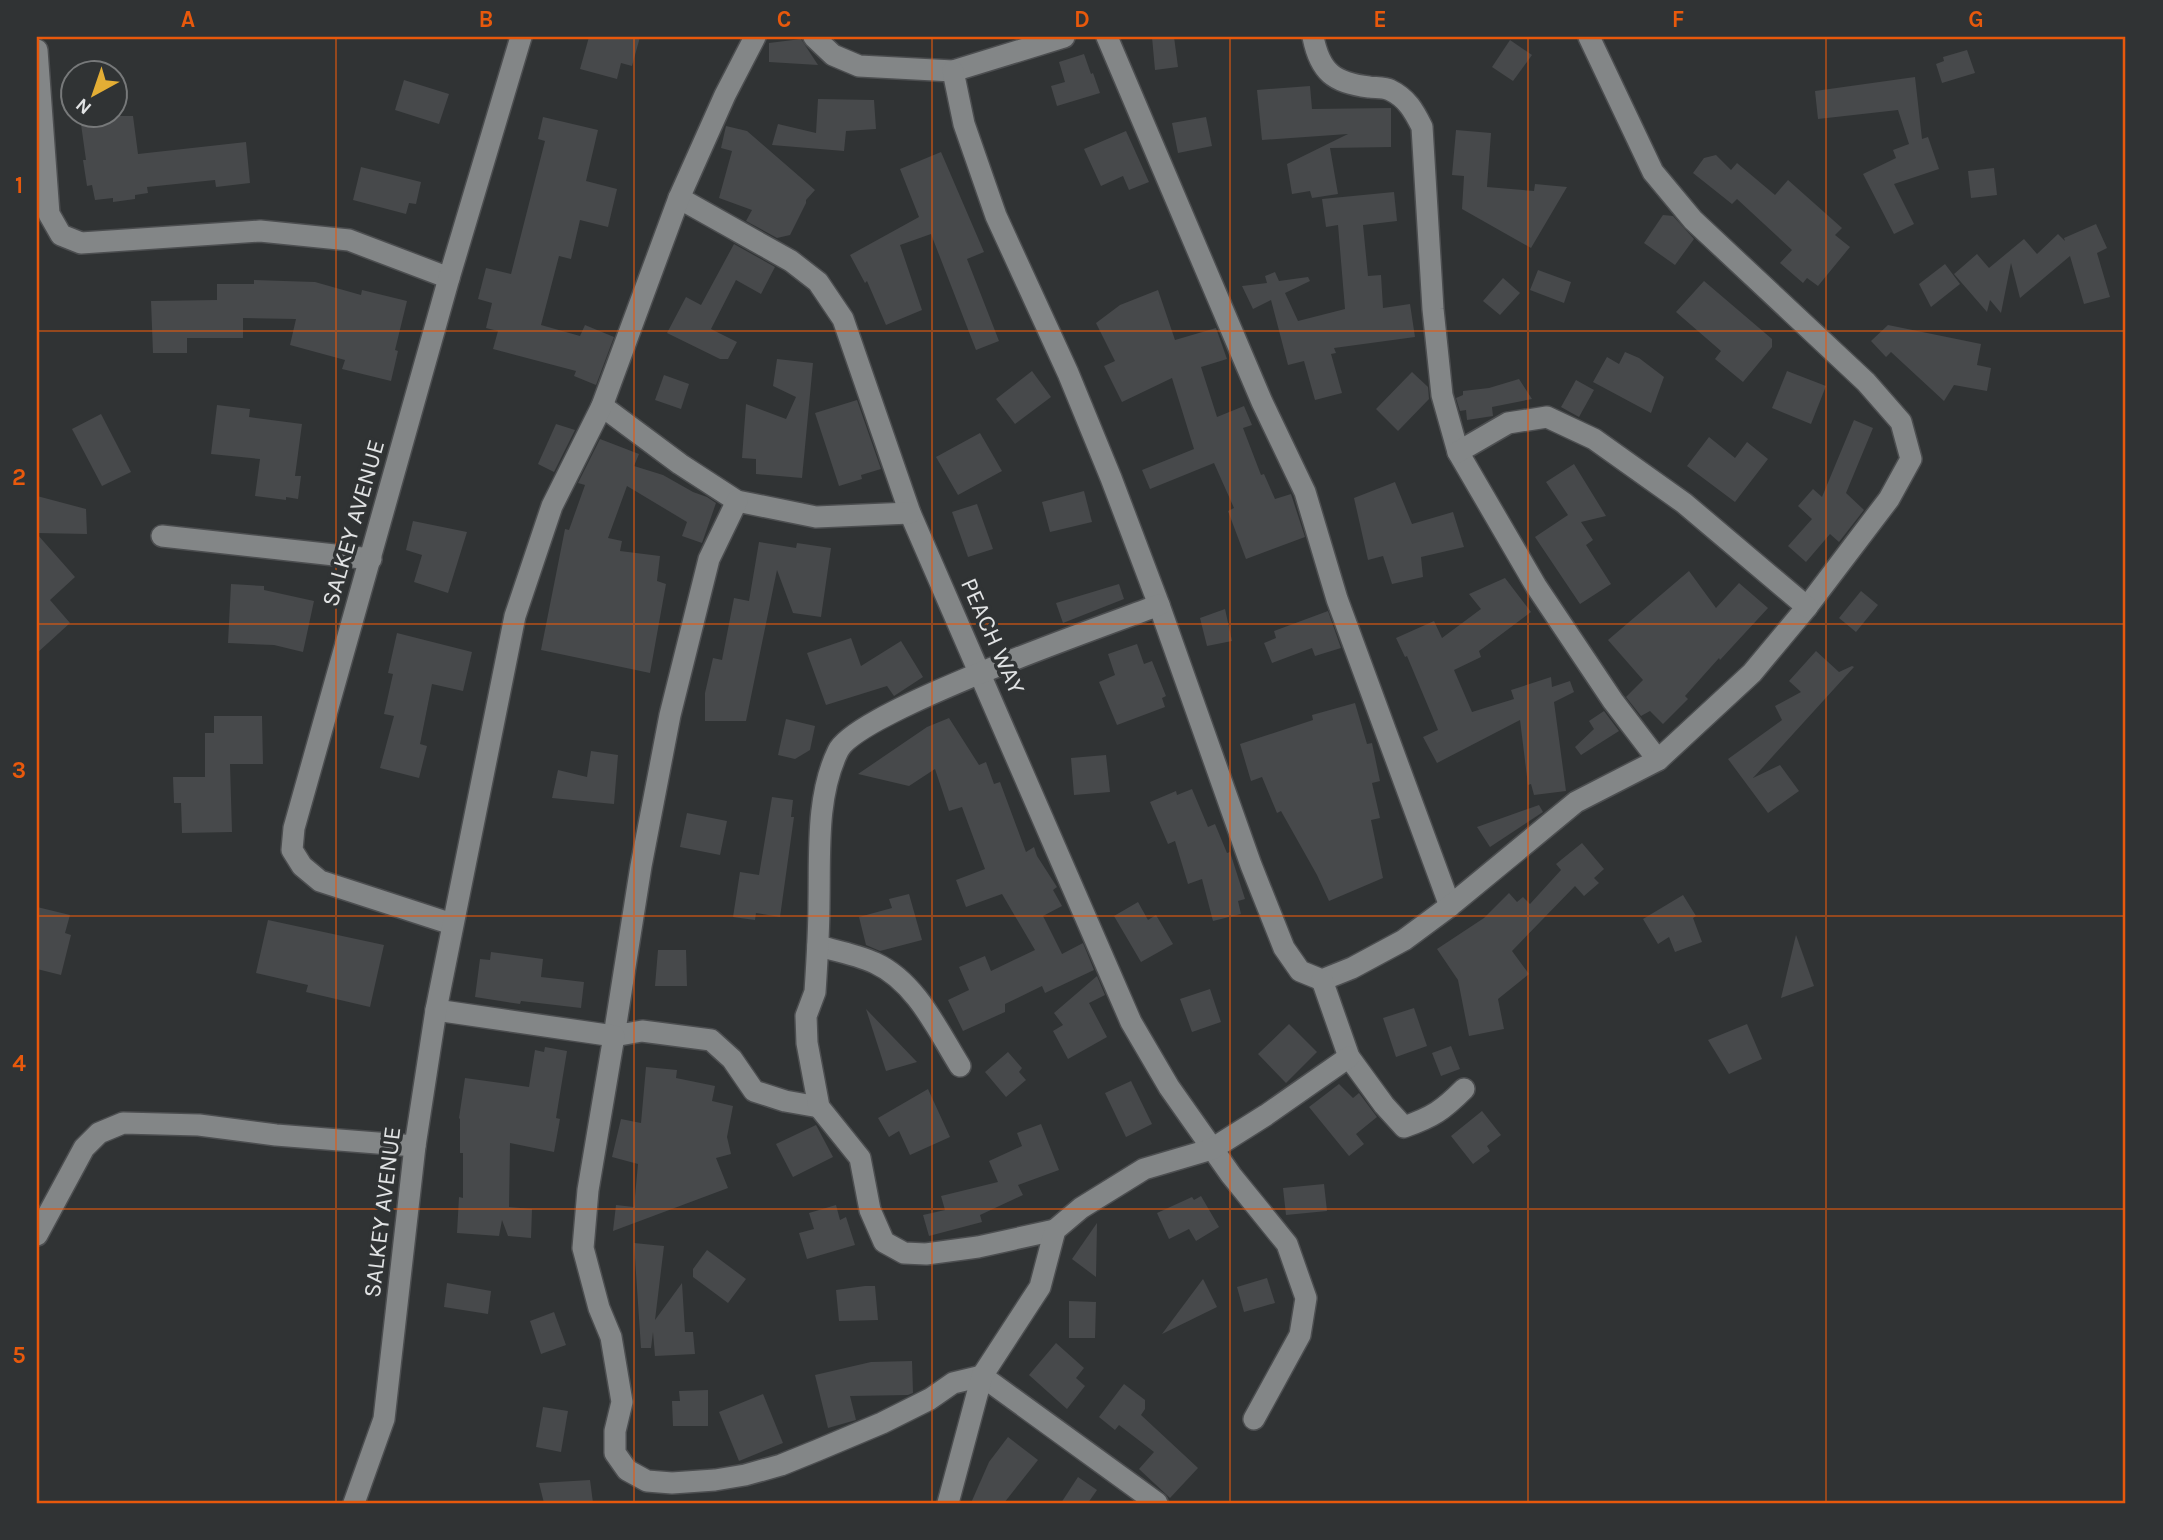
<svg xmlns="http://www.w3.org/2000/svg" width="2163" height="1540" font-family="Karla,sans-serif">
<rect width="100%" height="100%" fill="#303334"/>
<g fill="#47494b">
<path d="M589,37H640L632,66L621,63L617,79L580,69Z"/>
<path d="M1152,37H1174L1178,67L1155,70Z"/>
<path d="M801,39L818,65L769,62V43Z"/>
<path d="M1510,40L1532,55L1513,81L1492,67Z"/>
<path d="M1967,50L1975,73L1942,83L1936,64L1944,61L1943,57Z"/>
<path d="M1084,54L1091,74L1093,73L1100,93L1057,106L1051,86L1065,82L1059,62Z"/>
<path d="M1915,77L1922,139L1928,137L1939,169L1894,184L1914,224L1894,234L1863,174L1896,158L1893,150L1909,144L1898,110L1818,119L1815,91Z"/>
<path d="M404,80L449,94L439,124L395,110Z"/>
<path d="M1310,86L1312,109L1391,108V147L1330,148L1338,194L1312,198L1310,191L1292,194L1287,164L1348,134L1262,140L1257,90Z"/>
<path d="M818,99L874,100L876,129L846,131L844,151L772,145L778,124L816,133Z"/>
<path d="M91,116H133L138,154L246,142L250,183L216,187L215,180L147,187L148,193L135,195V199L113,202V198L95,200L92,185L87,186L83,160H86L80,117Z"/>
<path d="M543,117L598,130L586,181L617,189L608,227L580,220L571,259L559,256L541,325L580,336L585,325L614,337L596,385L574,376L576,371L493,349L498,331L486,328L492,303L478,299L486,268L511,274L545,141L538,139Z"/>
<path d="M1206,117L1212,146L1178,153L1172,123Z"/>
<path d="M726,126L747,131L815,190L806,200V203L790,235L777,238L746,221L752,210L719,198L732,151L721,148Z"/>
<path d="M1456,130L1491,133L1487,187L1534,191L1535,184L1567,187L1531,248L1462,209L1464,176L1452,175Z"/>
<path d="M1126,131L1149,182L1129,190L1123,176L1101,186L1084,149Z"/>
<path d="M941,152L984,252L967,259L999,341L976,350L931,234L900,245L922,310L886,325L867,281L865,283L850,255L919,217L900,169Z"/>
<path d="M1716,155L1731,170L1737,163L1775,195L1788,180L1842,228L1835,235L1850,247L1818,286L1807,278L1803,283L1780,263L1792,250L1737,199L1732,204L1693,173L1704,158Z"/>
<path d="M361,167L421,182L416,204L409,203L406,214L353,200Z"/>
<path d="M1994,168L1997,195L1971,198L1968,171Z"/>
<path d="M1394,192L1397,221L1363,225L1368,276L1381,275L1383,308L1410,304L1415,337L1334,348L1336,353L1331,354L1342,393L1315,400L1304,361L1288,365L1271,300L1253,309L1242,286L1267,283L1265,276L1275,272L1279,281L1308,277L1310,281L1285,293L1298,321L1345,309L1338,225L1326,227L1322,199Z"/>
<path d="M1663,215L1673,216L1694,239L1675,265L1644,243Z"/>
<path d="M2096,224L2107,248L2097,253L2110,297L2084,304L2070,256L2020,298L2011,263L2001,313L1990,300L1987,312L1954,274L1977,254L1989,268L2024,239L2037,254L2058,234L2065,241L2064,238Z"/>
<path d="M734,244L775,267L761,294L736,280L711,329L737,342L728,359H720L667,333L686,297L701,305Z"/>
<path d="M1945,264L1960,284L1931,307L1919,284Z"/>
<path d="M1538,270L1571,282L1564,303L1530,290Z"/>
<path d="M1503,278L1520,293L1500,315L1483,301Z"/>
<path d="M254,280L315,282L361,295L362,290L407,301L395,350L398,351L391,381L342,369L345,360L290,345L296,319L243,318V338H187V353H153L151,301L217,300V284H254Z"/>
<path d="M1704,281L1772,339V347L1743,382L1715,359L1721,351L1676,312Z"/>
<path d="M1158,290L1175,340L1216,328L1227,359L1201,367L1217,417L1244,406L1252,425L1243,428L1261,475L1264,474L1275,499L1291,494L1305,537L1246,559L1228,511L1234,508L1214,463L1150,489L1142,470L1194,449L1172,378L1122,402L1104,366L1115,361L1096,323L1120,305Z"/>
<path d="M1888,325L1981,344L1977,365L1991,368L1987,391L1954,385L1944,401L1891,352L1886,357L1871,341Z"/>
<path d="M1625,352L1639,358L1664,377L1651,413L1593,382L1607,357L1619,364Z"/>
<path d="M777,359L813,363L802,478L756,474V459L742,458L746,404L786,419L796,397L773,386Z"/>
<path d="M1032,371L1051,397L1015,424L996,399Z"/>
<path d="M1787,371L1826,386L1811,424L1772,408Z"/>
<path d="M1412,372L1428,387L1429,399L1398,431L1376,409Z"/>
<path d="M664,375L689,384L681,409L655,400Z"/>
<path d="M1519,379L1532,399L1492,407L1493,416L1467,420L1466,410L1460,411L1456,398L1463,395V391L1489,388Z"/>
<path d="M1576,380L1594,390L1579,417L1561,407Z"/>
<path d="M857,400L881,469L861,475L862,479L839,486L815,413Z"/>
<path d="M217,405L250,409L249,417L302,424L295,476H301L298,499L286,497V500L255,496L260,459L211,454Z"/>
<path d="M101,414L131,472L102,486L72,429Z"/>
<path d="M1854,420L1873,428L1846,493L1864,510L1839,542L1830,534L1806,562L1788,546L1812,519L1798,506L1813,489L1822,497Z"/>
<path d="M556,424L575,430L554,472L538,464Z"/>
<path d="M980,433L1002,471L958,495L936,457Z"/>
<path d="M1709,437L1735,458L1747,442L1768,459L1735,502L1687,466Z"/>
<path d="M600,439L639,454L634,466L663,475L693,492L707,497L716,503L702,543L682,536L687,522L627,486L608,538L622,541L620,551L660,556L657,581L666,584L650,673L541,650L565,529L569,530L585,485L578,483Z"/>
<path d="M1574,464L1606,516L1581,522L1593,540L1586,545L1611,584L1580,604L1535,537L1568,515L1546,482Z"/>
<path d="M1395,482L1412,524L1453,512L1464,547L1421,557L1423,577L1392,584L1383,556L1368,560L1354,498Z"/>
<path d="M1084,491L1092,522L1050,532L1042,502Z"/>
<path d="M37,496L86,509L87,534L37,533Z"/>
<path d="M977,504L993,549L968,557L952,512Z"/>
<path d="M413,521L467,532L448,593L414,582L422,555L406,550Z"/>
<path d="M37,534L75,577L50,600L70,623L37,653Z"/>
<path d="M759,542L796,548L797,543L831,548L821,617L793,613L777,570L746,721H705V693L713,658L722,660L734,598L749,601Z"/>
<path d="M1689,571L1716,608L1739,583L1768,608L1720,660L1719,658L1685,696L1688,699L1663,724L1650,711L1641,716L1626,697L1643,680L1608,640Z"/>
<path d="M1505,578L1531,612L1479,651L1481,657L1454,670L1472,712L1514,699L1511,690L1551,677L1552,687L1570,681L1574,692L1554,702L1566,791L1534,795L1531,784L1528,785L1520,720L1437,763L1423,737L1438,730L1407,656L1405,657L1396,638L1434,621L1442,638L1481,609L1469,594Z"/>
<path d="M231,584L264,586V590L314,601L303,652L274,645L228,643Z"/>
<path d="M1119,584L1124,599L1063,623L1056,603Z"/>
<path d="M1861,591L1878,605L1856,632L1839,618Z"/>
<path d="M1225,609L1232,641L1207,646L1200,618Z"/>
<path d="M1328,611L1341,648L1315,656L1312,648L1272,663L1264,643L1276,638L1274,631Z"/>
<path d="M397,633L472,652L463,691L432,684L420,744L427,746L419,778L380,768L394,716L384,714L393,674L388,673Z"/>
<path d="M851,638L861,666L901,641L923,677L894,696L887,686L826,705L807,653Z"/>
<path d="M1137,644L1144,664L1152,661L1166,696L1162,698L1165,707L1117,725L1099,682L1115,675L1108,654Z"/>
<path d="M1816,651L1839,672L1852,666L1854,667L1753,778L1780,765L1799,791L1768,813L1728,759L1782,720L1775,706L1801,692L1789,681Z"/>
<path d="M1355,703L1367,744L1372,743L1380,781L1372,783L1380,818L1371,820L1383,878L1329,901L1317,875L1281,811L1277,813L1262,777L1251,781L1240,744L1313,720L1312,715Z"/>
<path d="M1604,711L1619,731L1581,755L1575,747L1594,729L1589,721Z"/>
<path d="M214,716H262L263,764H230L232,832L182,833L181,803H174L173,777H205V733H214Z"/>
<path d="M949,718L979,765L986,762L994,784L1000,782L1026,852L1034,847L1037,856L1057,887L1053,890L1062,906L1043,916L1062,954L1083,943L1094,970L1045,993L1042,986L1005,1004V1012L963,1031L948,1000L969,990L959,967L985,956L991,971L1035,950L1002,894L966,907L956,880L985,869L962,807L949,811L935,769L909,786L858,774L927,727Z"/>
<path d="M786,719L815,726L810,750L795,759L778,755Z"/>
<path d="M591,751L618,755L614,804L552,798L558,770L587,777Z"/>
<path d="M1106,755L1110,792L1074,795L1071,758Z"/>
<path d="M1192,789L1208,827L1215,824L1227,853L1230,852L1245,899L1238,901L1241,914L1213,921L1202,879L1188,884L1175,841L1168,844L1150,802L1176,791L1177,795Z"/>
<path d="M772,797L793,800L791,817H794L780,917L756,913L755,920L733,917L740,872L759,875Z"/>
<path d="M1539,805L1543,812L1490,847L1477,827Z"/>
<path d="M687,813L727,821L720,855L680,847Z"/>
<path d="M1582,843L1604,869L1594,878L1599,883L1584,896L1575,886L1512,951L1529,974L1498,999L1504,1029L1469,1036L1458,980L1437,949L1484,918L1509,893L1517,902L1523,897L1530,904L1561,870L1556,864Z"/>
<path d="M909,894L922,940L880,951L866,945L859,917L892,908L889,899Z"/>
<path d="M1683,895L1696,916L1693,918L1702,942L1675,952L1669,937L1658,944L1643,919Z"/>
<path d="M1138,902L1148,920L1156,915L1173,944L1141,962L1114,916Z"/>
<path d="M37,907L70,915L65,933L71,935L61,975L37,969Z"/>
<path d="M268,920L384,945L370,1007L306,992L308,985L256,973Z"/>
<path d="M1796,935L1814,986L1781,998Z"/>
<path d="M658,950H686L687,986H655Z"/>
<path d="M491,952L543,959L541,977L584,982L581,1008L521,1001L520,1004L475,997L480,959L490,960Z"/>
<path d="M1097,976L1105,995L1089,1003L1107,1037L1068,1059L1053,1031L1063,1025L1054,1013Z"/>
<path d="M1210,989L1221,1022L1192,1032L1180,999Z"/>
<path d="M1414,1008L1427,1046L1396,1057L1383,1018Z"/>
<path d="M866,1009L917,1062L886,1071Z"/>
<path d="M1289,1024L1317,1052L1286,1083L1258,1054Z"/>
<path d="M1747,1024L1762,1059L1729,1074L1708,1040Z"/>
<path d="M1451,1046L1460,1069L1441,1076L1432,1053Z"/>
<path d="M545,1047L567,1051L556,1118L560,1119L554,1152L510,1143L509,1207L532,1209L531,1238L508,1236L502,1220L499,1236L457,1233L459,1197L463,1198V1153H460V1119L459,1118L465,1078L529,1087L535,1050L544,1052Z"/>
<path d="M1008,1052L1022,1068L1019,1072L1026,1080L1006,1097L985,1072Z"/>
<path d="M646,1067L677,1070L676,1078L715,1086L712,1101L733,1106L727,1137L731,1154L716,1158L728,1188L613,1231L616,1205L634,1207L638,1164L612,1157L621,1119L641,1123Z"/>
<path d="M1131,1081L1152,1124L1126,1137L1105,1093Z"/>
<path d="M1339,1084L1353,1098L1359,1093L1377,1117L1356,1134L1364,1144L1349,1156L1309,1107Z"/>
<path d="M928,1089L950,1137L910,1155L899,1131L889,1137L878,1118Z"/>
<path d="M1482,1111L1501,1135L1487,1146L1490,1151L1473,1164L1451,1136Z"/>
<path d="M1041,1124L1059,1170L1018,1185L1023,1195L980,1215L982,1222L929,1236L923,1215L945,1210L941,1196L998,1182L989,1161L1022,1146L1017,1133Z"/>
<path d="M816,1125L833,1157L793,1177L776,1144Z"/>
<path d="M1324,1184L1327,1211L1286,1215L1283,1188Z"/>
<path d="M1201,1196L1219,1227L1196,1241L1189,1229L1169,1239L1157,1213L1192,1197L1194,1200Z"/>
<path d="M836,1205L840,1220L846,1217L855,1245L807,1259L799,1233L814,1229L809,1213Z"/>
<path d="M1097,1223L1096,1277L1072,1259Z"/>
<path d="M634,1243L664,1246L655,1320L682,1283L685,1332H693L695,1354L655,1356L653,1332L651,1348H641Z"/>
<path d="M707,1250L746,1279L728,1303L693,1277V1269Z"/>
<path d="M1267,1278L1275,1303L1244,1312L1237,1287Z"/>
<path d="M1203,1279L1217,1307L1162,1334Z"/>
<path d="M447,1283L491,1291L488,1314L444,1307Z"/>
<path d="M865,1286H875L878,1320L839,1321L836,1290Z"/>
<path d="M1069,1301L1096,1302L1095,1338H1069Z"/>
<path d="M554,1312L566,1345L541,1354L530,1321Z"/>
<path d="M1056,1343L1084,1368L1076,1378L1085,1386L1067,1409L1029,1375Z"/>
<path d="M912,1361L913,1393L908,1395L850,1396L856,1420L828,1428L815,1375L871,1362Z"/>
<path d="M1124,1384L1145,1400V1409L1141,1415L1198,1468L1170,1498L1139,1469L1154,1452L1119,1425L1115,1430L1099,1417Z"/>
<path d="M708,1390V1426H673L672,1401H680L679,1391Z"/>
<path d="M763,1394L783,1443L739,1461L719,1412Z"/>
<path d="M543,1407L568,1411L561,1452L536,1447Z"/>
<path d="M1008,1437L1038,1460L1004,1503H971L989,1462Z"/>
<path d="M1078,1477L1097,1490L1088,1503H1061Z"/>
<path d="M590,1480L593,1503H544L539,1483Z"/>
</g>
<g fill="none" stroke-linecap="round" stroke-linejoin="round">
<defs>
<g id="minor">
<path d="M814,37L833,55L859,66L953,71L1064,37"/>
<path d="M1107,37L1262,402L1305,492L1337,599L1450,906"/>
<path d="M1313,37C1320,72 1334,83 1369,87C1375,88 1384,87 1390,90C1407,98 1414,111 1422,127L1433,309L1442,395L1458,452L1536,586L1613,701L1658,760"/>
<path d="M37,50L49,214L61,235L81,243L260,231L349,240L449,278"/>
<path d="M953,71L964,124L996,216L1068,373L1111,478L1159,605L1251,865L1284,948L1300,971L1322,980L1352,968L1404,940L1450,906L1576,802L1658,760L1752,673L1807,607L1889,499L1911,459L1901,422L1866,382L1693,220L1653,172L1589,37"/>
<path d="M679,198L791,261L818,282L843,319L910,513L1131,1022L1169,1087L1231,1175L1287,1244L1306,1298L1300,1335L1254,1419"/>
<path d="M602,406L680,464L737,501L816,517L910,513"/>
<path d="M1458,452L1508,423L1547,417L1594,439L1684,503L1807,607"/>
<path d="M737,501L709,559L670,715L641,866L614,1036L642,1031L711,1040L732,1059L754,1091L785,1101L819,1107"/>
<path d="M162,536L371,559"/>
<path d="M452,924L320,881L302,866L292,850L294,828L449,278L521,37"/>
<path d="M818,946C837,951 858,955 875,963C916,982 937,1029 960,1066"/>
<path d="M1322,980L1349,1057L1384,1105L1404,1127C1433,1117 1443,1110 1464,1089"/>
<path d="M436,1010L614,1036L588,1190L583,1248L599,1308L611,1337L622,1402L615,1431V1453L627,1470L647,1481L672,1483L715,1480L745,1475L781,1465L818,1450L882,1423L930,1399L953,1383L982,1376L1157,1503"/>
<path d="M1055,1230L978,1247L926,1254L904,1253L884,1242L870,1210L860,1158L819,1107L807,1043L806,1016L815,992C817,962 819,932 819,902C820,853 816,796 838,751C857,711 1107,625 1159,605"/>
<path d="M37,1235L84,1148L99,1133L123,1123L199,1125L276,1135L415,1146"/>
<path d="M354,1503L384,1419L415,1146L436,1010L515,616L552,506L602,406L679,198L725,95L755,37"/>
<path d="M948,1503L982,1376L1040,1287L1055,1230L1081,1208L1144,1169L1212,1149L1266,1115L1349,1057"/>
</g>
</defs>
<use href="#minor" stroke="#4c4e50" stroke-width="24"/>
<use href="#minor" stroke="#838687" stroke-width="21"/>
</g>
<path fill="none" stroke="#e8590c" stroke-width="2" stroke-opacity="0.55" d="M336,37V1503M634,37V1503M932,37V1503M1230,37V1503M1528,37V1503M1826,37V1503M37,331H2126M37,624H2126M37,916H2126M37,1209H2126"/>
<g text-anchor="middle" stroke-width="7" stroke-linejoin="round" paint-order="stroke">
<g font-size="24" fill="#e1e3e4" stroke="#303334">
<text transform="translate(353 523) rotate(-74)" y="8">SALKEY AVENUE</text>
<text transform="translate(993 636) rotate(66)" y="8">PEACH WAY</text>
<text transform="translate(382 1212) rotate(-83)" y="8">SALKEY AVENUE</text>
</g>
</g>
<rect width="2163" height="1540" fill="none" stroke="#303334" stroke-width="77"/>
<g transform="translate(94 94) rotate(220)"><circle r="33" fill="#303334" stroke="#77797a" stroke-width="2"/>
<path d="M0-5L12 26L0 18L-12 26Z" fill="#e4ae35"/>
<text y="-10" font-size="19" font-weight="bold" text-anchor="middle" fill="#e1e3e4">N</text>
</g>
<rect x="38" y="38" width="2086" height="1464" fill="none" stroke="#e8590c" stroke-width="2.5"/>
<g font-size="23" text-anchor="middle" font-weight="bold" fill="#e8590c">
<text x="188" y="27">A</text>
<text x="486" y="27">B</text>
<text x="784" y="27">C</text>
<text x="1082" y="27">D</text>
<text x="1380" y="27">E</text>
<text x="1678" y="27">F</text>
<text x="1976" y="27">G</text>
<text x="19" y="193">1</text>
<text x="19" y="485">2</text>
<text x="19" y="778">3</text>
<text x="19" y="1071">4</text>
<text x="19" y="1363">5</text>
</g>
</svg>
